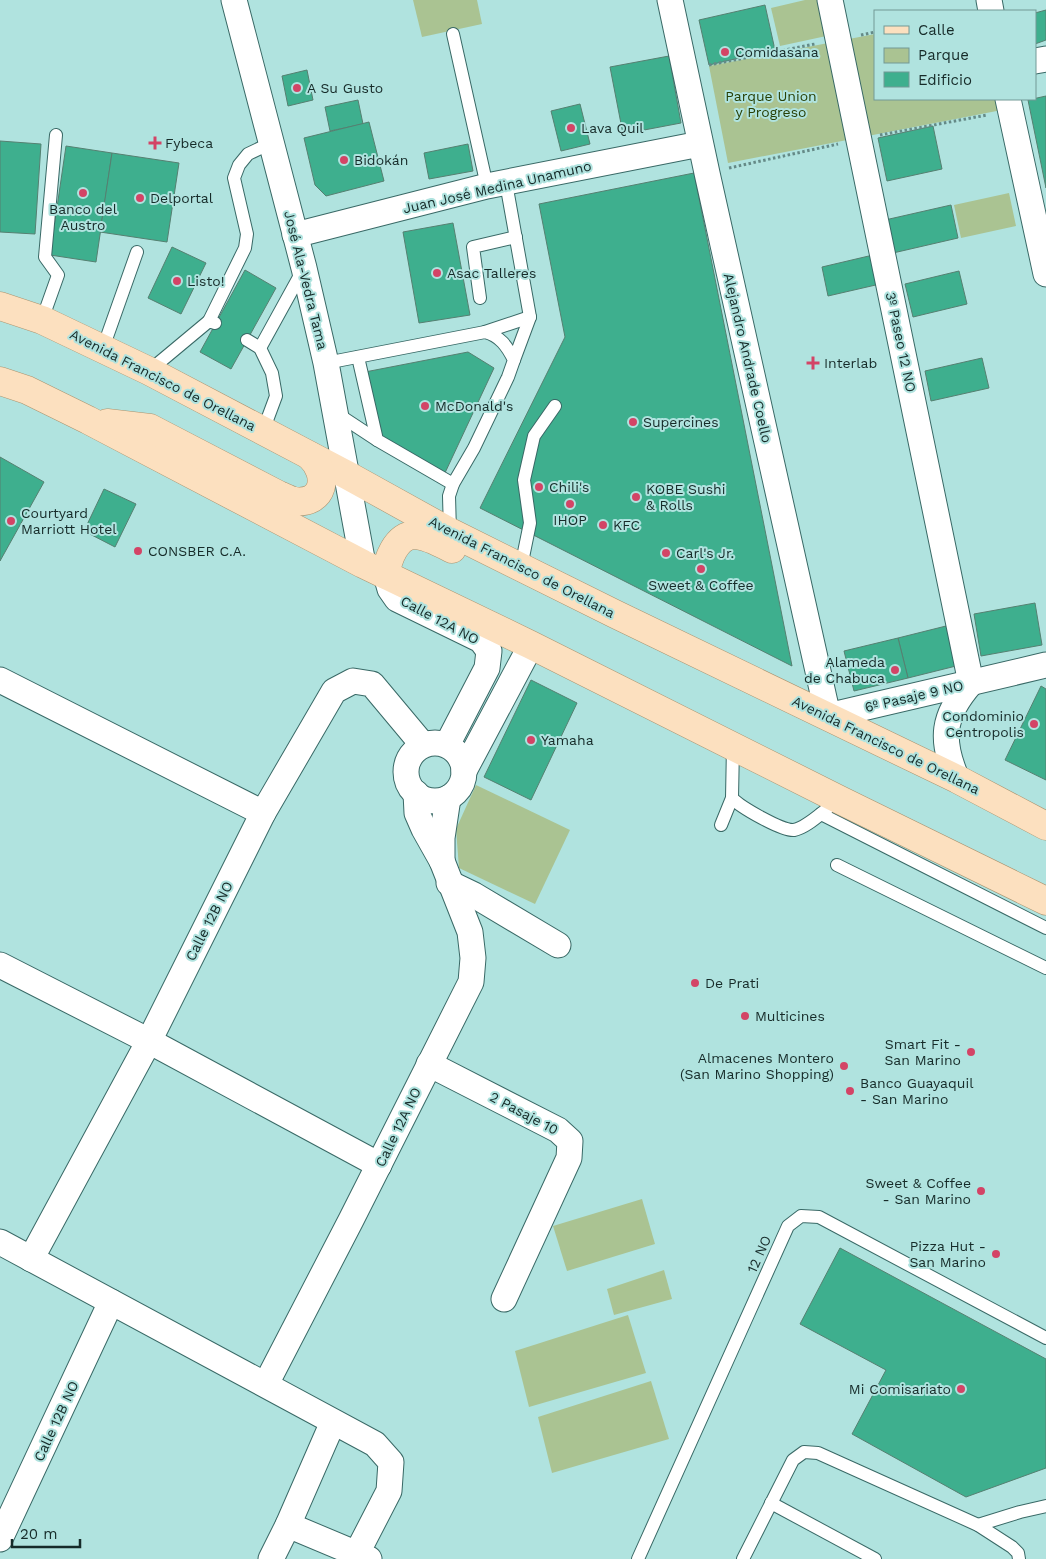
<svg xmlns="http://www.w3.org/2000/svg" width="1046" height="1559" font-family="'Work Sans',sans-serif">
<rect width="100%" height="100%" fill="#b0e3df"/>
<g fill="#aac392">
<path d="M413,0H477L482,24L422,37Z"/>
<path d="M805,0H824L831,35L780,46L771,8Z"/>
<path d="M875,34V99H1005L1007,109L728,163L709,66Z"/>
<path d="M1009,193L1016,226L961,238L954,205Z"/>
<path d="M476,785L570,830L535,904L459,868L456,829Z"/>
<path d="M642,1199L655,1244L567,1271L553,1226Z"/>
<path d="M664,1270L672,1299L614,1315L607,1289Z"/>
<path d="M628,1315L646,1373L529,1407L515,1351Z"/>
<path d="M651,1381L669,1439L552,1473L538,1417Z"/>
</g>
<g fill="#3eaf8e" stroke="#558071">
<path d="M765,5L775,50L709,65L699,20Z"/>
<path d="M1046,10V40L1035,44V13Z"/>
<path d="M669,56L681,123L623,134L610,67Z"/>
<path d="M307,70L313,100L288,106L282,76Z"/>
<path d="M1046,96V188L1028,100Z"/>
<path d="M358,100L363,124L330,131L325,107Z"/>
<path d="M580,104L590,144L561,151L551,111Z"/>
<path d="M369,122L384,181L326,196L315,185L304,138Z"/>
<path d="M933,126L942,169L887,181L878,138Z"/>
<path d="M0,141L41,144L35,234L0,232Z"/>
<path d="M468,144L473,171L429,179L424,153Z"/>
<path d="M66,146L112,153L96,262L50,255Z"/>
<path d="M112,153L179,163L167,242L100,232Z"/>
<path d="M694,173L792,666L480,508L565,337L539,204Z"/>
<path d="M951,205L958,238L893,253L885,220Z"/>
<path d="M453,223L470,315L419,323L403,232Z"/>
<path d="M172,247L206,263L181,314L148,298Z"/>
<path d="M873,255L880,284L828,296L822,267Z"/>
<path d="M245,270L276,288L231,369L200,352Z"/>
<path d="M959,271L967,304L913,317L905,284Z"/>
<path d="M468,352L494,368L444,475L381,439L365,372Z"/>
<path d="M982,358L989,388L931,401L925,371Z"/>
<path d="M0,457L44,482L0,561Z"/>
<path d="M104,489L136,504L115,547L84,531Z"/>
<path d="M1035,603L1042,645L981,656L974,614Z"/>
<path d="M946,626L956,666L908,678L898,638Z"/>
<path d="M898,638L908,678L854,691L844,651Z"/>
<path d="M531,680L577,703L531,800L484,777Z"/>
<path d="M1041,686L1046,689V780L1005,760Z"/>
<path d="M840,1248L1046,1359V1468L966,1497L852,1434L886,1370L800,1324Z"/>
</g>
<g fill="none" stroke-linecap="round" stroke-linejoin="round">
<defs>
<g id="service">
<path d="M453,34L487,186"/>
<path d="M506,183L530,317L514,360"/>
<path d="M480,298L473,247L516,237"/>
<path d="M42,320L58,275L45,257L56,135"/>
<path d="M209,321L245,248L247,234L234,178L239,165L248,154L271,143"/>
<path d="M485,332L530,317"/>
<path d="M247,340L260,348L272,373L276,396L263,431"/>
<path d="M103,348L137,252"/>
<path d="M260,348L303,270"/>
<path d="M358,357L377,440L453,484"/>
<path d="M326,363L485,332C500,336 507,346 514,360L508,377L474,448L453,484L449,496L450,532"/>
<path d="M149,371L209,321L215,323"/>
<path d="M336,413L377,440"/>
<path d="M521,567L530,523L524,480L534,436L555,406"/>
<path d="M733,746L732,798C740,807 782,831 794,830C805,828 818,816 827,809"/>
<path d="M821,814L1046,928"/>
<path d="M721,825L732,798"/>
<path d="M837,865L1046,968"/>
<path d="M771,1503L875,1559"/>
<path d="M978,1525L1020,1512L1046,1506"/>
<path d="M638,1559L788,1226L801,1216L819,1217L1046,1338"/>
<path d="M743,1559L793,1460L804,1452L818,1453L978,1525L1012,1547L1018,1553L1019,1559"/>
</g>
<g id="minor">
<path d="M234,0L304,268L326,363L363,564"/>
<path d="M670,0L707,173L828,716L1046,665"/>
<path d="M830,0L971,683"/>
<path d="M989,0L991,11"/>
<path d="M1035,61L1046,59"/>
<path d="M1008,99L1046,274"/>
<path d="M295,235L487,186L700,144"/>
<path d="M386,575L390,589L397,599L481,640L489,651L487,668L447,745"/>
<path d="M0,680L263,813"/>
<circle cx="435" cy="772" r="29"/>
<path d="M464,771L531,645"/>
<path d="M957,779C940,740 942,716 971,683"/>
<path d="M442,861V838L448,798"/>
<path d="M449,883L474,895L558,945"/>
<path d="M0,965L149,1041L379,1165"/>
<path d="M429,1064L558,1130L570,1141L569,1158L504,1299"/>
<path d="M0,1242L375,1444L391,1462L389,1491L357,1553"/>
<path d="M31,1259L149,1041L263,813L334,691L353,681L372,684L423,745"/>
<path d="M266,1384L351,1220L471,982L473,958L470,932L442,861L424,829L417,813L416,793"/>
<path d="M288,1525L369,1559"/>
<path d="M0,1539L111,1302"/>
<path d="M271,1559L288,1525L333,1422"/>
</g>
<g id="primary">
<path d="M0,306L42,320L149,371L347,475L450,532L615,614L957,779L1046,826"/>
<path d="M0,381L27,390L88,420L363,564L531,645L840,800L1046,901"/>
<path d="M107,423L150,428L279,495C284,497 289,500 294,501C324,505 330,475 310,456"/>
<path d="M386,575C387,560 396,536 414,535C426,535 442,544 452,549"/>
</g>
</defs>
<use href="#service" stroke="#396966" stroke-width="14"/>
<use href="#minor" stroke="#396966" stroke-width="27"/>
<use href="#primary" stroke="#aa936f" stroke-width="29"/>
<g stroke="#658a87" stroke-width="3" stroke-dasharray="2.5 2.5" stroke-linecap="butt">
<path d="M861,35L875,32"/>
<path d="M709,65L815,44"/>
<path d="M880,135L987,115"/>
<path d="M729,168L838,144"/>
</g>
<use href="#service" stroke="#fff" stroke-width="12"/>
<use href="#minor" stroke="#fff" stroke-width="25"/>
<use href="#primary" stroke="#fce0bf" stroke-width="28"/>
</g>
<g fill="#d34466" stroke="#b0e3df" stroke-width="2">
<circle cx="725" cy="52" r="5"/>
<circle cx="297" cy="88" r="5"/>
<circle cx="571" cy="128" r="5"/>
<path d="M152.5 135.5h5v5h5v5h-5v5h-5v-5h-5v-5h5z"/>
<circle cx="344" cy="160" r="5"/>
<circle cx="83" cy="193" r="5"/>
<circle cx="140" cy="198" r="5"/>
<circle cx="437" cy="273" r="5"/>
<circle cx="177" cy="281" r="5"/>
<path d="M810.5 355.5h5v5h5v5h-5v5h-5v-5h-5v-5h5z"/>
<circle cx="425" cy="406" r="5"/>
<circle cx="633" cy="422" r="5"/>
<circle cx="539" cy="487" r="5"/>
<circle cx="636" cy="497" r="5"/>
<circle cx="570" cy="504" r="5"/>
<circle cx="11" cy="521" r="5"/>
<circle cx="603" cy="525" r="5"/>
<circle cx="138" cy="551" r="5"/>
<circle cx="666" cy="553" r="5"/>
<circle cx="701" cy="569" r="5"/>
<circle cx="895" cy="670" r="5"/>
<circle cx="1034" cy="724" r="5"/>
<circle cx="531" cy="740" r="5"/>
<circle cx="695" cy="983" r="5"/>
<circle cx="745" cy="1016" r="5"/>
<circle cx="971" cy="1052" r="5"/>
<circle cx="844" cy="1066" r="5"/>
<circle cx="850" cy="1091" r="5"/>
<circle cx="981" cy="1191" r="5"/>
<circle cx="996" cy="1254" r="5"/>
<circle cx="961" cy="1389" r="5"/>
</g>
<g text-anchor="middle" stroke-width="4" stroke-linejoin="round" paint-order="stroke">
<g font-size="14" fill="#162b29" stroke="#b0e3df" text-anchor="start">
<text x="735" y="57">Comidasana</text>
<text x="307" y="93">A Su Gusto</text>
<text x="581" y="133">Lava Quil</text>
<text x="165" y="148">Fybeca</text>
<text x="354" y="165">Bidokán</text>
<text x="150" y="203">Delportal</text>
<text x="83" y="214" text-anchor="middle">Banco del<tspan x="83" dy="16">Austro</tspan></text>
<text x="447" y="278">Asac Talleres</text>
<text x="187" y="286">Listo!</text>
<text x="824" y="368">Interlab</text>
<text x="435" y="411">McDonald's</text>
<text x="643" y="427">Supercines</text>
<text x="549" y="492">Chili's</text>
<text x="646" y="494">KOBE Sushi<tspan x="646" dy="16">&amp; Rolls</tspan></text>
<text x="21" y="518">Courtyard<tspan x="21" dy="16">Marriott Hotel</tspan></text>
<text x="570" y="525" text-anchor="middle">IHOP</text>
<text x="613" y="530">KFC</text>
<text x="148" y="556">CONSBER C.A.</text>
<text x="676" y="558">Carl's Jr.</text>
<text x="701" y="590" text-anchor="middle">Sweet &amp; Coffee</text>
<text x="885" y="667" text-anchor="end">Alameda<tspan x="885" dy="16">de Chabuca</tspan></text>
<text x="1024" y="721" text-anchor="end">Condominio<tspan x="1024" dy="16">Centropolis</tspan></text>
<text x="541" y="745">Yamaha</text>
<text x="705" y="988">De Prati</text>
<text x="755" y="1021">Multicines</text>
<text x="961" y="1049" text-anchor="end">Smart Fit -<tspan x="961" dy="16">San Marino</tspan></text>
<text x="834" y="1063" text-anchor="end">Almacenes Montero<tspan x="834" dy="16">(San Marino Shopping)</tspan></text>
<text x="860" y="1088">Banco Guayaquil<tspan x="860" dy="16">- San Marino</tspan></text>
<text x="971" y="1188" text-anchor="end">Sweet &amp; Coffee<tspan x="971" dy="16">- San Marino</tspan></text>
<text x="986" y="1251" text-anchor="end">Pizza Hut -<tspan x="986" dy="16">San Marino</tspan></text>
<text x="951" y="1394" text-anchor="end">Mi Comisariato</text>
</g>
<g font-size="14" fill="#284006" stroke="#b0e3df">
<text x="771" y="101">Parque Union<tspan x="771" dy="16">y Progreso</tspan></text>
</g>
<g font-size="14" fill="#162b29" stroke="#b0e3df">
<text transform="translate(497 187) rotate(-13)" y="5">Juan José Medina Unamuno</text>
<text transform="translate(306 280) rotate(76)" y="5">José Ala-Vedra Tama</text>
<text transform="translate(901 342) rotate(78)" y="5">3º Paseo 12 NO</text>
<text transform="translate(748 358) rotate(77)" y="5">Alejandro Andrade Coello</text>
<text transform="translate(163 380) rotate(27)" y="5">Avenida Francisco de Orellana</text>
<text transform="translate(522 567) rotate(27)" y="5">Avenida Francisco de Orellana</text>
<text transform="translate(440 620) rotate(28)" y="5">Calle 12A NO</text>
<text transform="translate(914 696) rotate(-13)" y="5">6º Pasaje 9 NO</text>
<text transform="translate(886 745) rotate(26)" y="5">Avenida Francisco de Orellana</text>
<text transform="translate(209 921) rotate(-63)" y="5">Calle 12B NO</text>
<text transform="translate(524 1113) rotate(28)" y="5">2 Pasaje 10</text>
<text transform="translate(398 1127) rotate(-64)" y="5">Calle 12A NO</text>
<text transform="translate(759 1254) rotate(-66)" y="5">12 NO</text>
<text transform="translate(56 1421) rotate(-65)" y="5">Calle 12B NO</text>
</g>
</g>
<rect x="874" y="10" width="162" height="90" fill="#b0e3df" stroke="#729996"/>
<rect x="884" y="26" width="25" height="8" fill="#fce0bf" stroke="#729996"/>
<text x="918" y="35" font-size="15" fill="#162b29">Calle</text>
<rect x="884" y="48" width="25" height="15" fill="#aac392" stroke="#729996"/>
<text x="918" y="60" font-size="15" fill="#162b29">Parque</text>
<rect x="884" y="72" width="25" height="15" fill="#3eaf8e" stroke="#729996"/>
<text x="918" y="85" font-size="15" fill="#162b29">Edificio</text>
<path d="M12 1539v8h68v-8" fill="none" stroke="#162b29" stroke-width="2.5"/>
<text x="20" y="1539" font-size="15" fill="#162b29" stroke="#b0e3df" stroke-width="4" paint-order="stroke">20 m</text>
</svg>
